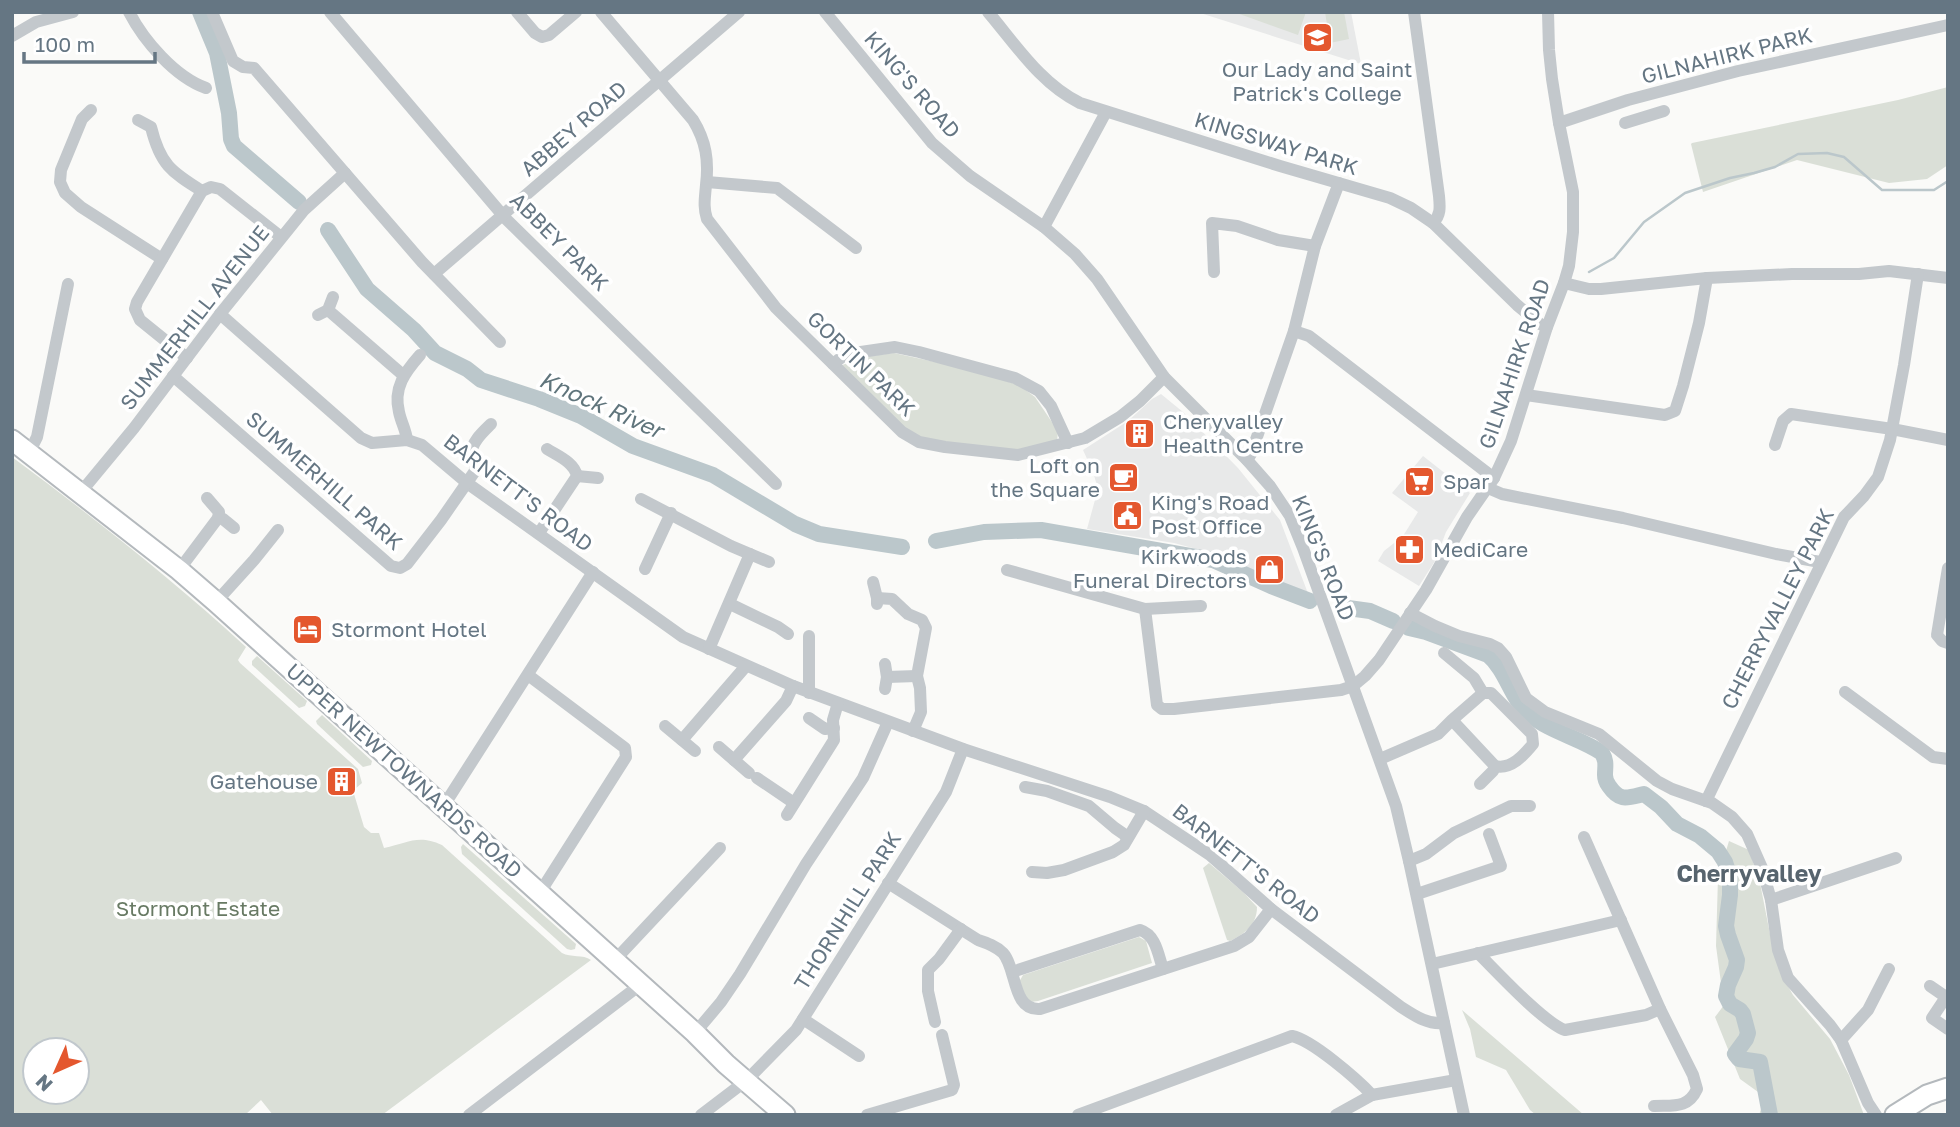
<svg xmlns="http://www.w3.org/2000/svg" width="1960" height="1127" font-family="'Golos Text',sans-serif">
<rect width="100%" height="100%" fill="#fafaf8"/>
<g fill="#e8e9e9">
<path d="M1197,12H1351L1361,64Z"/>
<path d="M1161,394L1183,412L1238,468L1280,520L1309,596L1306,598L1271,584L1215,554L1174,543L1087,529L1098,489L1093,472L1083,450L1128,421L1152,399Z"/>
<path d="M1423,456L1470,493L1446,532L1435,561L1419,586L1378,561L1384,551L1403,536L1418,512L1392,493Z"/>
</g>
<g fill="#dadfd7" fill-rule="evenodd">
<path d="M1234,12H1306L1298,35Z"/>
<path d="M1325,12H1344L1349,39L1330,43Z"/>
<path d="M1948,87V165L1927,179L1889,183L1797,160L1703,192L1691,144L1692,143L1898,100Z"/>
<path d="M894,353L967,369L1019,385L1035,397L1058,431L1057,442L1014,451L926,440L899,425L840,366L862,357Z"/>
<path d="M12,457C93,517 172,579 246,647L238,660L240,663L358,769L362,783L355,789L354,794L364,827L371,833H379L384,848C408,843 418,834 442,845L562,953C571,958 583,954 591,960L382,1115H273L261,1100L245,1115H12ZM35,1050H77V1092H35Z"/>
<path d="M257,656L307,701L305,706L299,708L252,665V661Z"/>
<path d="M322,715L372,761L371,765L363,767L317,724L316,721Z"/>
<path d="M1729,841L1749,850L1760,883L1770,934L1781,974L1793,995L1830,1039L1849,1075L1864,1115H1759L1765,1097L1740,1079L1715,1017L1724,1005L1716,946L1718,877Z"/>
<path d="M463,844L576,944L575,949L571,950L567,949L462,854L461,847Z"/>
<path d="M1209,863L1243,892L1257,907C1257,925 1244,934 1230,941L1227,940L1203,868Z"/>
<path d="M1139,937L1146,941L1152,963L1038,1001L1031,1002L1026,997L1019,982L1023,975Z"/>
<path d="M1462,1010L1584,1115H1536L1530,1110L1506,1070L1476,1057L1470,1029Z"/>
</g>
<g fill="none" stroke-linecap="round" stroke-linejoin="round">
<path stroke="#bbc7cb" stroke-width="2.5" d="M1589,272L1614,258L1644,222L1685,193L1730,178L1754,173L1775,167L1798,154L1827,153L1844,157L1882,190H1934L1948,181"/>
<g stroke="#bbc7cb" stroke-width="16">
<path d="M200,12L217,53L229,113L231,139L234,146L299,202"/>
<path d="M328,230L367,289L414,330L435,353L467,369L481,380L539,399L581,416L633,446L713,475L795,524L819,534L902,547"/>
<path d="M936,541L984,532L1041,530L1213,560L1271,586L1310,601"/>
<path d="M1341,607L1370,611L1393,621"/>
<path d="M1409,628L1426,632L1488,655C1507,671 1510,697 1529,714C1550,732 1580,738 1602,753C1607,762 1605,766 1605,775C1605,780 1606,782 1609,786C1620,802 1627,798 1644,794L1661,807L1677,824L1700,836L1718,851L1725,862L1730,878V895L1726,926L1728,935L1737,960L1736,967L1728,985L1726,996L1730,1004L1740,1010L1743,1014L1748,1033L1746,1039L1735,1054L1739,1059L1760,1062L1770,1115"/>
</g>
<defs>
<g id="highway">
<path d="M12,440L179,570L216,602L695,1033L726,1064L785,1115"/>
<path d="M1895,1115L1927,1095L1948,1088"/>
</g>
</defs>
<use href="#highway" stroke="#b4b9bd" stroke-width="23"/>
<g stroke="#c3c8cc" stroke-width="12">
<path d="M129,12C144,41 175,77 206,88"/>
<path d="M212,12L233,61L243,67L254,68L422,262L500,342"/>
<path d="M330,12L506,219L776,484"/>
<path d="M517,12L535,33L542,37L549,35L576,12"/>
<path d="M601,12L693,120C706,141 709,161 706,185C705,198 703,207 707,219L776,308L902,432L919,442L945,447L1018,455L1085,438L1120,417L1140,401L1164,377"/>
<path d="M825,12L932,143L970,176L1044,227L1075,254L1097,279L1164,377L1247,460L1270,486L1290,516L1303,548L1396,806L1409,861L1464,1115"/>
<path d="M988,12C1016,45 1041,84 1080,103L1280,166L1390,198L1411,208L1433,223L1517,305L1540,324L1547,327"/>
<path d="M1414,12L1439,196C1440,207 1441,215 1433,223"/>
<path d="M12,36L36,22L73,12"/>
<path d="M91,110L82,119L61,170L60,182L65,193L81,207L162,259"/>
<path d="M138,120L151,127C160,164 171,172 202,191"/>
<path d="M1559,123L1628,100L1738,71L1948,25"/>
<path d="M1625,123L1664,111"/>
<path d="M707,182L777,188L856,248"/>
<path d="M1044,227L1106,112"/>
<path d="M1214,272L1212,223L1237,226L1278,240L1315,246"/>
<path d="M434,274L739,12"/>
<path d="M1564,283L1589,289H1601L1707,278L1792,274H1859L1889,271L1948,278"/>
<path d="M328,310L403,375"/>
<path d="M220,314L361,438L372,443L407,440L422,445L467,483L683,637L793,686L963,749L1110,797L1144,811L1210,855L1271,909L1401,1007C1415,1016 1428,1025 1444,1023"/>
<path d="M318,315L328,310L333,297"/>
<path d="M1294,331L1309,336L1494,478"/>
<path d="M187,358L140,320L135,309L137,302L202,191L211,187L220,189L281,237"/>
<path d="M833,364L842,357L854,353L895,347L919,352L1015,378L1039,391L1051,406L1068,443"/>
<path d="M173,376L391,566L400,568L407,564L441,520L475,471C476,463 473,460 472,453C471,442 484,431 491,424"/>
<path d="M1526,395L1665,415L1675,411L1683,386L1699,323L1707,278"/>
<path d="M407,440C406,430 401,422 399,412C393,388 405,372 420,355"/>
<path d="M1775,445L1783,421L1791,414L1892,429L1948,440"/>
<path d="M29,453L37,437L68,284"/>
<path d="M1247,460L1251,454L1294,331L1315,246L1339,183"/>
<path d="M577,476L598,478"/>
<path d="M1488,488L1502,494L1623,518L1776,554L1820,562"/>
<path d="M81,492L134,428L220,314L304,210L345,173"/>
<path d="M641,499L731,546L769,562"/>
<path d="M218,518L223,519L234,528"/>
<path d="M539,533L577,476C574,462 558,456 547,449"/>
<path d="M1948,568L1937,635L1942,641L1948,643"/>
<path d="M645,569L671,513"/>
<path d="M179,570L218,518L219,512L207,498"/>
<path d="M1007,570L1145,609L1201,606"/>
<path d="M873,582L877,598V604"/>
<path d="M877,598L892,599L908,614L922,620L926,628L917,676L920,688L921,712L913,731"/>
<path d="M216,602L254,560L278,530"/>
<path d="M730,604L778,627L788,634"/>
<path d="M1145,609L1157,705L1162,709H1174L1341,690L1353,686L1365,676L1379,660L1426,590L1467,517L1494,478L1511,441L1547,327L1564,283L1569,266L1573,232V192L1559,123L1552,79L1549,50L1548,12"/>
<path d="M1410,613L1435,626L1459,636L1490,644L1498,648L1506,657L1526,698L1545,712L1599,734L1657,781L1672,789L1712,803L1732,817L1747,834L1762,868L1771,900L1778,950L1788,978L1830,1025L1841,1040L1868,1103L1876,1115"/>
<path d="M809,636V693"/>
<path d="M709,649L750,554"/>
<path d="M1444,653L1474,678L1483,693"/>
<path d="M528,675L625,748L626,757L539,894"/>
<path d="M887,677L917,676"/>
<path d="M885,689L887,677L885,664"/>
<path d="M1845,692L1933,757L1948,759"/>
<path d="M809,718L825,729L834,728"/>
<path d="M665,726L695,751"/>
<path d="M682,740L746,666"/>
<path d="M719,747L749,773"/>
<path d="M1380,759L1438,734L1452,720L1495,766C1511,770 1524,755 1533,744L1532,734L1491,693H1483L1452,720"/>
<path d="M734,760L786,701L793,686"/>
<path d="M757,778L794,803"/>
<path d="M1480,784L1493,771L1495,766"/>
<path d="M1025,787L1047,791L1089,806L1115,828L1128,837"/>
<path d="M1706,801L1844,517L1864,496L1878,477L1890,440L1904,365L1918,274"/>
<path d="M443,807L593,572"/>
<path d="M787,815L834,740L833,720L838,703"/>
<path d="M1584,837L1660,1009L1693,1075L1697,1089C1688,1109 1673,1105 1654,1106"/>
<path d="M1409,861L1426,854L1454,833L1511,806H1530"/>
<path d="M1032,872L1047,873L1064,870L1113,852L1124,845L1144,811"/>
<path d="M888,883L978,940C987,943 996,946 1003,953C1017,969 1012,1011 1040,1009L1234,946L1249,937L1271,909"/>
<path d="M1417,894L1501,866L1489,834"/>
<path d="M1771,900L1896,858"/>
<path d="M1478,953C1496,971 1544,1023 1565,1030L1646,1015L1660,1009"/>
<path d="M614,961L720,848"/>
<path d="M1432,964L1621,920"/>
<path d="M1012,972L1140,930C1156,935 1158,954 1163,969"/>
<path d="M1930,986L1946,997L1932,1018L1948,1029"/>
<path d="M803,1019L859,1056"/>
<path d="M935,1022L928,991V970L939,959L961,929"/>
<path d="M695,1033L721,1002L740,974L806,864L863,778L888,722"/>
<path d="M1841,1040L1868,1010L1889,969"/>
<path d="M469,1115L640,985"/>
<path d="M701,1115L747,1080L796,1030L946,792L963,749"/>
<path d="M867,1115L952,1090L954,1085L942,1035"/>
<path d="M1078,1115L1292,1036C1312,1040 1357,1079 1372,1095"/>
<path d="M1336,1115L1372,1095L1456,1080"/>
</g>
<use href="#highway" stroke="#fff" stroke-width="19"/>
</g>
<defs>
<symbol id="school-square" viewBox="-11 -11 22 22"><rect x="-9" y="-9" width="18" height="18" rx="4" fill="#e4572e" stroke="#fff"/><path d="M0-5L7-2L0 1L-7-2ZM-4 1L0 2.5L4 1V4Q0 6-4 4Z" fill="#fff"/></symbol>
<symbol id="building-square" viewBox="-11 -11 22 22"><rect x="-9" y="-9" width="18" height="18" rx="4" fill="#e4572e" stroke="#fff"/><path d="M-4-6H4V6H1V3H-1V6H-4ZM-2.5-4.3h1.7v1.8h-1.7ZM.8-4.3h1.7v1.8H.8ZM-2.5-1h1.7V.8h-1.7ZM.8-1h1.7V.8H.8Z" fill="#fff"/></symbol>
<symbol id="cafe-square" viewBox="-11 -11 22 22"><rect x="-9" y="-9" width="18" height="18" rx="4" fill="#e4572e" stroke="#fff"/><path d="M-5.5-4.5H6V0H3Q3 3.5 0 3.5H-2.5Q-5.5 3.5-5.5 0ZM3-3.2v2h1.7v-2ZM-6 4.5H4V6H-6Z" fill="#fff"/></symbol>
<symbol id="supermarket-square" viewBox="-11 -11 22 22"><rect x="-9" y="-9" width="18" height="18" rx="4" fill="#e4572e" stroke="#fff"/><path d="M-6-5.5h2.5l.6 2H6L4.5 2H-2.5L-4.4-4H-6ZM-1.5 3.2a1.3 1.3 0 1 0 .1 0ZM3 3.2a1.3 1.3 0 1 0 .1 0Z" fill="#fff"/></symbol>
<symbol id="civic-square" viewBox="-11 -11 22 22"><rect x="-9" y="-9" width="18" height="18" rx="4" fill="#e4572e" stroke="#fff"/><path d="M-.6-6.5H3V-4.5H.6V-3L4-1V1h2V6H-6V1h2V-1L-.6-3ZM-1.2 2.5V6h2.4V2.5Z" fill="#fff"/></symbol>
<symbol id="pharmacy-square" viewBox="-11 -11 22 22"><rect x="-9" y="-9" width="18" height="18" rx="4" fill="#e4572e" stroke="#fff"/><path d="M-2-6h4v4h4v4h-4v4h-4v-4h-4v-4h4Z" fill="#fff"/></symbol>
<symbol id="shop-square" viewBox="-11 -11 22 22"><rect x="-9" y="-9" width="18" height="18" rx="4" fill="#e4572e" stroke="#fff"/><path d="M-5-2.5h2.3a2.7 3.5 0 0 1 5.4 0H5L5.5 6h-11ZM-1.5-2.5h3a1.5 2.3 0 0 0-3 0Z" fill="#fff"/></symbol>
<symbol id="hotel-square" viewBox="-11 -11 22 22"><rect x="-9" y="-9" width="18" height="18" rx="4" fill="#e4572e" stroke="#fff"/><path d="M-6-4.5h1.5V1H6V5H4.5V3h-9V5H-6ZM-4 0a1.8 1.8 0 1 1 3.6 0ZM.5 0V-2.5h3Q6-2.5 6 0Z" fill="#fff"/></symbol>
</defs>
<g fill-rule="evenodd">
<use href="#school-square" x="1300" y="20" width="35" height="35"/>
<use href="#building-square" x="1122" y="416" width="35" height="35"/>
<use href="#cafe-square" x="1106" y="460" width="35" height="35"/>
<use href="#supermarket-square" x="1402" y="464" width="35" height="35"/>
<use href="#civic-square" x="1110" y="498" width="35" height="35"/>
<use href="#pharmacy-square" x="1392" y="532" width="35" height="35"/>
<use href="#shop-square" x="1252" y="552" width="35" height="35"/>
<use href="#hotel-square" x="290" y="612" width="35" height="35"/>
<use href="#building-square" x="324" y="764" width="35" height="35"/>
</g>
<g text-anchor="middle" stroke-width="7" stroke-linejoin="round" paint-order="stroke">
<g font-size="21" fill="#657683" stroke="#fff">
<text transform="translate(1727 56) rotate(-14)" y="7">GILNAHIRK PARK</text>
<text transform="translate(912 85) rotate(49)" y="7">KING'S ROAD</text>
<text transform="translate(574 129) rotate(-41)" y="7">ABBEY ROAD</text>
<text transform="translate(1276 144) rotate(17)" y="7">KINGSWAY PARK</text>
<text transform="translate(559 242) rotate(45)" y="7">ABBEY PARK</text>
<text transform="translate(195 318) rotate(-52)" y="7">SUMMERHILL AVENUE</text>
<text transform="translate(861 364) rotate(44)" y="7">GORTIN PARK</text>
<text transform="translate(1515 364) rotate(-71)" y="7">GILNAHIRK ROAD</text>
<text transform="translate(324 481) rotate(41)" y="7">SUMMERHILL PARK</text>
<text transform="translate(518 493) rotate(37)" y="7">BARNETT'S ROAD</text>
<text transform="translate(1323 558) rotate(68)" y="7">KING'S ROAD</text>
<text transform="translate(1778 609) rotate(-63)" y="7">CHERRYVALLEY PARK</text>
<text transform="translate(404 771) rotate(42)" y="7">UPPER NEWTOWNARDS ROAD</text>
<text transform="translate(1246 864) rotate(38)" y="7">BARNETT'S ROAD</text>
<text transform="translate(848 911) rotate(-58)" y="7">THORNHILL PARK</text>
</g>
<g font-size="21" fill="#657683" stroke="#fff" text-anchor="start">
<text x="1317" y="77" text-anchor="middle">Our Lady and Saint<tspan x="1317" dy="24">Patrick's College</tspan></text>
<text x="1163" y="429">Cheryvalley<tspan x="1163" dy="24">Health Centre</tspan></text>
<text x="1100" y="473" text-anchor="end">Loft on<tspan x="1100" dy="24">the Square</tspan></text>
<text x="1443" y="489">Spar</text>
<text x="1151" y="510">King's Road<tspan x="1151" dy="24">Post Office</tspan></text>
<text x="1433" y="557">MediCare</text>
<text x="1247" y="564" text-anchor="end">Kirkwoods<tspan x="1247" dy="24">Funeral Directors</tspan></text>
<text x="331" y="637">Stormont Hotel</text>
<text x="318" y="789" text-anchor="end">Gatehouse</text>
</g>
<g font-size="21" fill="#687a64" stroke="#fff">
<text x="198" y="916">Stormont Estate</text>
</g>
<g font-size="23" font-style="italic" fill="#60757c" stroke="#fff">
<text transform="translate(601 405) rotate(24)" y="8">Knock River</text>
</g>
<g font-size="23" font-weight="bold" fill="#57646e" stroke="#fff">
<text x="1749" y="882">Cherryvalley</text>
</g>
</g>
<rect width="1960" height="1127" fill="none" stroke="#657683" stroke-width="28"/>
<g transform="translate(56 1071) rotate(225)"><circle r="33" fill="#ffffff" stroke="#c1c8cd" stroke-width="2"/>
<path d="M0-5L12 26L0 18L-12 26Z" fill="#e4572e"/>
<text y="-10" font-size="19" font-weight="bold" text-anchor="middle" fill="#657683">N</text>
</g>
<path d="M24 52v10h131v-10" fill="none" stroke="#657683" stroke-width="3.5"/>
<text x="35" y="52" font-size="21" fill="#657683" stroke="#ffffff" stroke-width="5" paint-order="stroke">100 m</text>
</svg>
